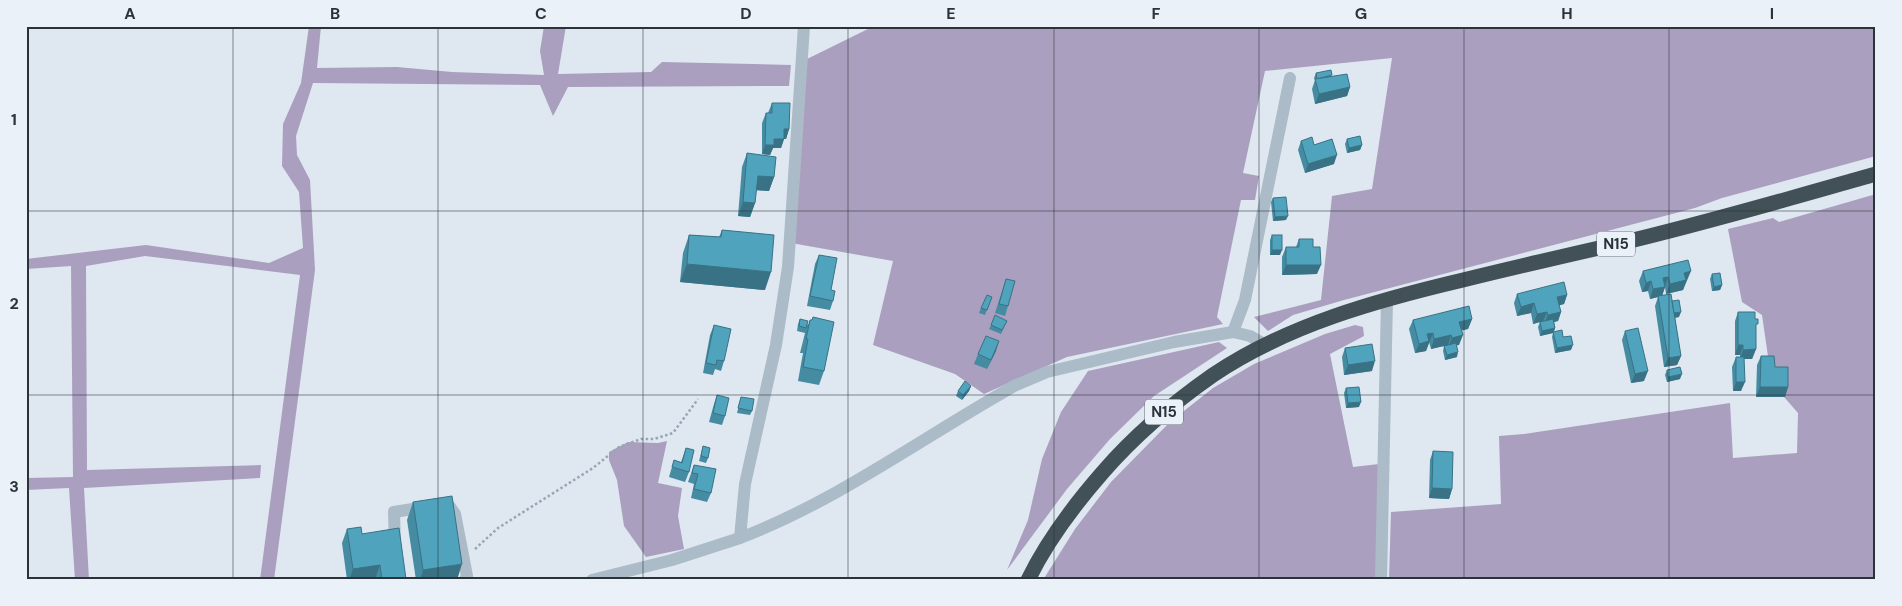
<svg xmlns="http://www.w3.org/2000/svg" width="1902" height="606" font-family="'DM Sans',sans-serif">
<rect width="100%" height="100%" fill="#dfe7f1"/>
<g fill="#aa9fbf">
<path d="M309,26H321L317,68L397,67L452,72L544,75L540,51L544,26H566L558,74L651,72L662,62L791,65L789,86L568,87L553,116L540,85L313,83L296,136L297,155L310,180L315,270L274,580H260L300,275L145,256L86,266L87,470L261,465L260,478L84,488L89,580H75L69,488L26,490V478L73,477L71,266L26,269V259L146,245L269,263L303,248L299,192L282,166L283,124L301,83Z"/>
<path d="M874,26H1876V156L1722,198L1695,208L1344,300L1293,315L1268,331L1254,317L1321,300L1332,196L1372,189L1392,58L1265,71L1243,173L1259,176L1255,200H1241L1217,317L1223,324L1067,357L984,394L955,374L873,345L893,261L791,243L805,60Z"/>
<path d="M1876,194V580H1389L1391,512L1501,504L1499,436L1524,434L1730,403L1733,458L1797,453L1798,413L1784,397V377H1771L1762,315L1742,302L1728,229L1773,218L1779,222Z"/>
<path d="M1355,325L1363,327L1364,336L1330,354L1353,467L1379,464L1377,580H1043L1075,529L1111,482L1170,422L1213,388L1254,364L1325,334Z"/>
<path d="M1219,342L1227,348L1154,396L1110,439L1067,489L1007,570L1028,520L1042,459L1061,412L1088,371Z"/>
<path d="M667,441L658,483L682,488L678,516L684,549L646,557L624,526L617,480L609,460V452L628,442L658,443Z"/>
</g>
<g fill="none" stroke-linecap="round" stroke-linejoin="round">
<path stroke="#95a7b4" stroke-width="2.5" stroke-dasharray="2.5 2.5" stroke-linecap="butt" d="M475,549L498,528L593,468L619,447L641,439H654L673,433L698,399"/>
<g stroke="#abbbc8" stroke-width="12">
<path d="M1233,332L1245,300L1290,78"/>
<path d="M445,504H448L455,514L467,576L465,580"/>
<path d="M740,538C829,504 908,448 990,400L1014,386L1047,372L1174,342L1233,332L1250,336L1267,346"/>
<path d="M395,545L394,512L425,507"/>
<path d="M592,580L672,560L740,538L745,484L776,345L788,267L804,26"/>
<path d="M1381,580L1387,300"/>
</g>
<path stroke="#425057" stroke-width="15" d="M1028,580C1047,541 1075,504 1103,472C1135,435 1173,403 1213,375C1287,325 1378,300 1463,280C1516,267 1568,255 1621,243C1706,223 1791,198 1876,174"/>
</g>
<g fill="#458ca3">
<path d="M1316,73L1332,76L1350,87L1347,96L1315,104L1312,89L1315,80L1314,78Z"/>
<path d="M772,103L789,129L786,139H784L781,148H773L770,155L762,154V123L766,113H768Z"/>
<path d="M1347,139L1362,145L1360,150L1347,153L1345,144Z"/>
<path d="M1301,141L1314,145L1334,164L1305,173L1298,150Z"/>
<path d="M747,153L774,177L769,191L756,190L755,203L750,217L738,216L742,167Z"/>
<path d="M1273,198L1286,220L1273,221L1271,202Z"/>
<path d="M722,230L765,290L680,282L683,253L689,235L719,237Z"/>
<path d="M1272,235L1280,255H1270V240Z"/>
<path d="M1299,239L1313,247L1317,274L1282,275V257L1286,247H1296Z"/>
<path d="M819,255L831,290L833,301L830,310L807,306L815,264Z"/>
<path d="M1643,271L1687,281H1686L1683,290L1666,294L1665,287L1662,296L1672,301L1679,317L1675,318L1681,356L1677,365L1664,367L1655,306L1658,297L1650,299L1648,291L1642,292L1639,281Z"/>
<path d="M1712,274L1722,285L1720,290L1712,291L1710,279Z"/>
<path d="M1006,279L1008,306L1005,316L995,313Z"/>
<path d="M1517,294L1567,295L1564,304L1559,305L1561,312L1558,321L1554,322L1555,328L1554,332L1563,337L1571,350L1555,353L1552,337L1553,333L1540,336L1538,327L1540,322L1533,324L1531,313L1517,316L1514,303Z"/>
<path d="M992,297L985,315L979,313L981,308Z"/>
<path d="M1738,312L1756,329V349L1752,359H1744L1741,391H1733L1732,367L1736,357H1740V355H1735V321Z"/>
<path d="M813,317L824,371L819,385L798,381L803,353H800L805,333L797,331L798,324L800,319L808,325L810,320H812Z"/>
<path d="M1472,319L1468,329L1461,330L1459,345H1457V357L1445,360L1443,351L1444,346L1448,345L1431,349L1429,342L1426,351L1415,353L1409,329L1413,320Z"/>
<path d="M1007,321L1001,334L989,329L991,325Z"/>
<path d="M714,325L724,361L721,371L715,369L713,375L703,373L710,335Z"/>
<path d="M1625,331L1644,381L1631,383L1622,340Z"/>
<path d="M1345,348L1372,371L1344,375L1342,357Z"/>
<path d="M996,351L987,369L974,364L978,354Z"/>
<path d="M1761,356L1775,367L1788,387L1785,397H1756L1757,365Z"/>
<path d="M1667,370L1680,379L1667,382L1665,375Z"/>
<path d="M971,386L969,391L962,400L956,396L958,391Z"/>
<path d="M1346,388L1359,407L1346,408L1344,393Z"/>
<path d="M717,395L725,416L722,425L709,422L714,404Z"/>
<path d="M741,397L752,411L750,415L737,413Z"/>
<path d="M703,446L708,458L706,463L699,461Z"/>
<path d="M686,448L689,472L685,482L669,477L674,460L681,462Z"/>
<path d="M1433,451L1452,489L1449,499L1429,498L1430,460Z"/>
<path d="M694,465L711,493L707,502L691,498L694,484L688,482Z"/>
<path d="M413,502L457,580H416L407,520Z"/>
<path d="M347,529L362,534L406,580H347L342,543Z"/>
</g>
<g fill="#387284">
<path d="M1350,87L1347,96L1315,104L1319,94Z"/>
<path d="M784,129H789L786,139H781Z"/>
<path d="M774,139H784L781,148H773L770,155L762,154L765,145Z"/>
<path d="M1362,145L1360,150L1347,153L1349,148Z"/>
<path d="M1337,155L1334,164L1305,173L1308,164Z"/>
<path d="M758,176L774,177L769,191L753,190Z"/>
<path d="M743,202L755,203L750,217L738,216Z"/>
<path d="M1288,216L1286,220L1273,221L1275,217Z"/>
<path d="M1272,250H1282L1280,255H1270Z"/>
<path d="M687,264L771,272L765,290L680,282Z"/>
<path d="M1286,265H1321L1317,274L1282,275Z"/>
<path d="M1691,271L1683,290L1666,294L1670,284L1684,273Z"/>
<path d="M1668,277L1665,286L1663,278Z"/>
<path d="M1651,281L1648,291L1642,292L1646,283Z"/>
<path d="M1722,285L1720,290L1712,291L1714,287Z"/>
<path d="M1665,287L1662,296L1650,299L1653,289Z"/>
<path d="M1567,295L1564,304L1554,307L1557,297Z"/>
<path d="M1534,303L1531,313L1517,316L1521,307Z"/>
<path d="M1547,312L1543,321L1533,324L1537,314Z"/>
<path d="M1561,312L1558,321L1544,324L1548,315Z"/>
<path d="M1681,312L1679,317L1670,318L1672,313Z"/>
<path d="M1472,319L1468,329L1456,332L1459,322Z"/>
<path d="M1555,328L1553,333L1540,336L1542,331Z"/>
<path d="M1433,333L1426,351L1415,353L1419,344L1427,334Z"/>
<path d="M1451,335L1448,345L1431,349L1434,339Z"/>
<path d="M1463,335L1459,345L1448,347L1452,338Z"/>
<path d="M999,341L996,351L987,369L991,360Z"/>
<path d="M1573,345L1571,350L1555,353L1557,348Z"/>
<path d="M1738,345H1743L1740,355H1735Z"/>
<path d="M1756,349L1752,359H1740L1743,350Z"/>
<path d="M1458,352L1457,357L1445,360L1447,355Z"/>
<path d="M1681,356L1677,365L1664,367L1668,358Z"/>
<path d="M1375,361L1372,371L1344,375L1348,365Z"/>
<path d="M1648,371L1644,381L1631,383L1635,374Z"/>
<path d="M1682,374L1680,379L1667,382L1668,377Z"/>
<path d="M1736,382H1745L1741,391H1733Z"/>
<path d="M971,386L969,391L962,400L963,395Z"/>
<path d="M1760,387H1788L1785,397H1756Z"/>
<path d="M1361,402L1359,407L1346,408L1348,403Z"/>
<path d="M1432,488L1452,489L1449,499L1429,498Z"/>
<path d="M462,564L457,580H420L423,570Z"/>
<path d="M380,565L375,579L349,580L353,569Z"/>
</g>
<g fill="#50a3bd" stroke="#387284">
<path d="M1331,70L1332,75L1317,79L1316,73Z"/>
<path d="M1347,74L1350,87L1319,94L1315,79Z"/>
<path d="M772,103H790L789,129H784V139H774V145H765L766,113H772Z"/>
<path d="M1360,136L1362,145L1349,148L1347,139Z"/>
<path d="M1312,137L1314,145L1332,139L1337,155L1308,164L1301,141Z"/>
<path d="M747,153L776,157L774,177L758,176L755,203L743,202Z"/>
<path d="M1286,197L1288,216L1275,217L1273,198Z"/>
<path d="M722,230L774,235L771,272L687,264L689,235L721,237Z"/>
<rect x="1272" y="235" width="10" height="15"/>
<path d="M1299,239H1313V247H1320L1321,265H1286V247H1299Z"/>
<path d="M819,255L837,258L831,290L835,291L833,301L810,296Z"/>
<path d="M1688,260L1691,271L1684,273L1686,280L1670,284L1668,277L1663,278L1665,287L1653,289L1651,281L1646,283L1643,271Z"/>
<path d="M1720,273L1722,285L1714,287L1712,274Z"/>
<path d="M1006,279L1015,281L1008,306L999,304Z"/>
<path d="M1564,282L1567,295L1557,297L1561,312L1548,315L1547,312L1537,314L1534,303L1521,307L1517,294Z"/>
<path d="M1671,294L1681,356L1668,358L1658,296Z"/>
<path d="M987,295L992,297L987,310L981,308Z"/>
<path d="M1679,300L1681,312L1674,313L1672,301Z"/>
<path d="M1469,306L1472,319L1459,322L1463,335L1452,338L1451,335L1434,339L1433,333L1427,334L1429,341L1419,344L1413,320Z"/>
<path d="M1738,312H1755V319H1758V324H1756V349L1743,350V345H1738Z"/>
<path d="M995,315L1007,321L1002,330L991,325Z"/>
<path d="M813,317L834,322L824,371L803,367L808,339H806L810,320H812Z"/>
<path d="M800,319L808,321L806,328L799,326Z"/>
<path d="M1553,319L1555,328L1542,331L1540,322Z"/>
<path d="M714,325L731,329L724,361L717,360L716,365L706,363Z"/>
<path d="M1638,328L1648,371L1635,374L1625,331Z"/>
<path d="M1562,330L1563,337L1571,336L1573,345L1557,348L1553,332Z"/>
<path d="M986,336L999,341L991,360L978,354Z"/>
<path d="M1456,343L1458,352L1447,355L1444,346Z"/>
<path d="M1372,344L1375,361L1348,365L1345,348Z"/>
<path d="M1761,356H1774L1775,367H1788V387H1760Z"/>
<path d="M1736,357H1744L1745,382H1736Z"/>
<path d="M1680,367L1682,374L1668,377L1667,370Z"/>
<path d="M965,381L971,386L963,395L958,391Z"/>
<path d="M1359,387L1361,402L1348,403L1346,388Z"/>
<path d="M717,395L729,398L725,416L713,413Z"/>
<path d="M741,397L754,399L752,411L738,408Z"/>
<path d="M703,446L710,448L708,458L701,456Z"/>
<path d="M686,448L694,450L689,472L672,467L674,460L682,463Z"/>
<path d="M1433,451L1453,452L1452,489L1432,488Z"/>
<path d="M694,465L716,469L711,493L694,489L698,474L692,473Z"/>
<path d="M452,496L462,564L423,570L413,502Z"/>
<path d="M361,527L362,534L399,528L406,579L382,580L380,565L353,569L347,529Z"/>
</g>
<path fill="none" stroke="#2a3337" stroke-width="1" stroke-opacity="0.55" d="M233,26V580M438,26V580M643,26V580M848,26V580M1054,26V580M1259,26V580M1464,26V580M1669,26V580M26,211H1876M26,395H1876"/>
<g text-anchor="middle" stroke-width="4" stroke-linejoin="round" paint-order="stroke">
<g fill="#ebf1f9" stroke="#646c71" stroke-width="1">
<rect x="1597" y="231.5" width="38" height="25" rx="4"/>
<rect x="1145" y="399.5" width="38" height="25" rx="4"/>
</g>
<g font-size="15" font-weight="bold" fill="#2a3337">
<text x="1616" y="249">N15</text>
<text x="1164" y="417">N15</text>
</g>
</g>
<rect width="1902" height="606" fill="none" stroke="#ebf1f9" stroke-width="55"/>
<rect x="28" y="28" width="1846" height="550" fill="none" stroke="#2a3337" stroke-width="2"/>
<g font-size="16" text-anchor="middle" font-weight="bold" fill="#2a3337">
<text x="130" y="19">A</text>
<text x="335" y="19">B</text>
<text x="541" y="19">C</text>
<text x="746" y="19">D</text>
<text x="951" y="19">E</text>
<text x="1156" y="19">F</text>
<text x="1361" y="19">G</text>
<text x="1567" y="19">H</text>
<text x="1772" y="19">I</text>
<text x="14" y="125">1</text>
<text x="14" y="309">2</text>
<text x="14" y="492">3</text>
</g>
</svg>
